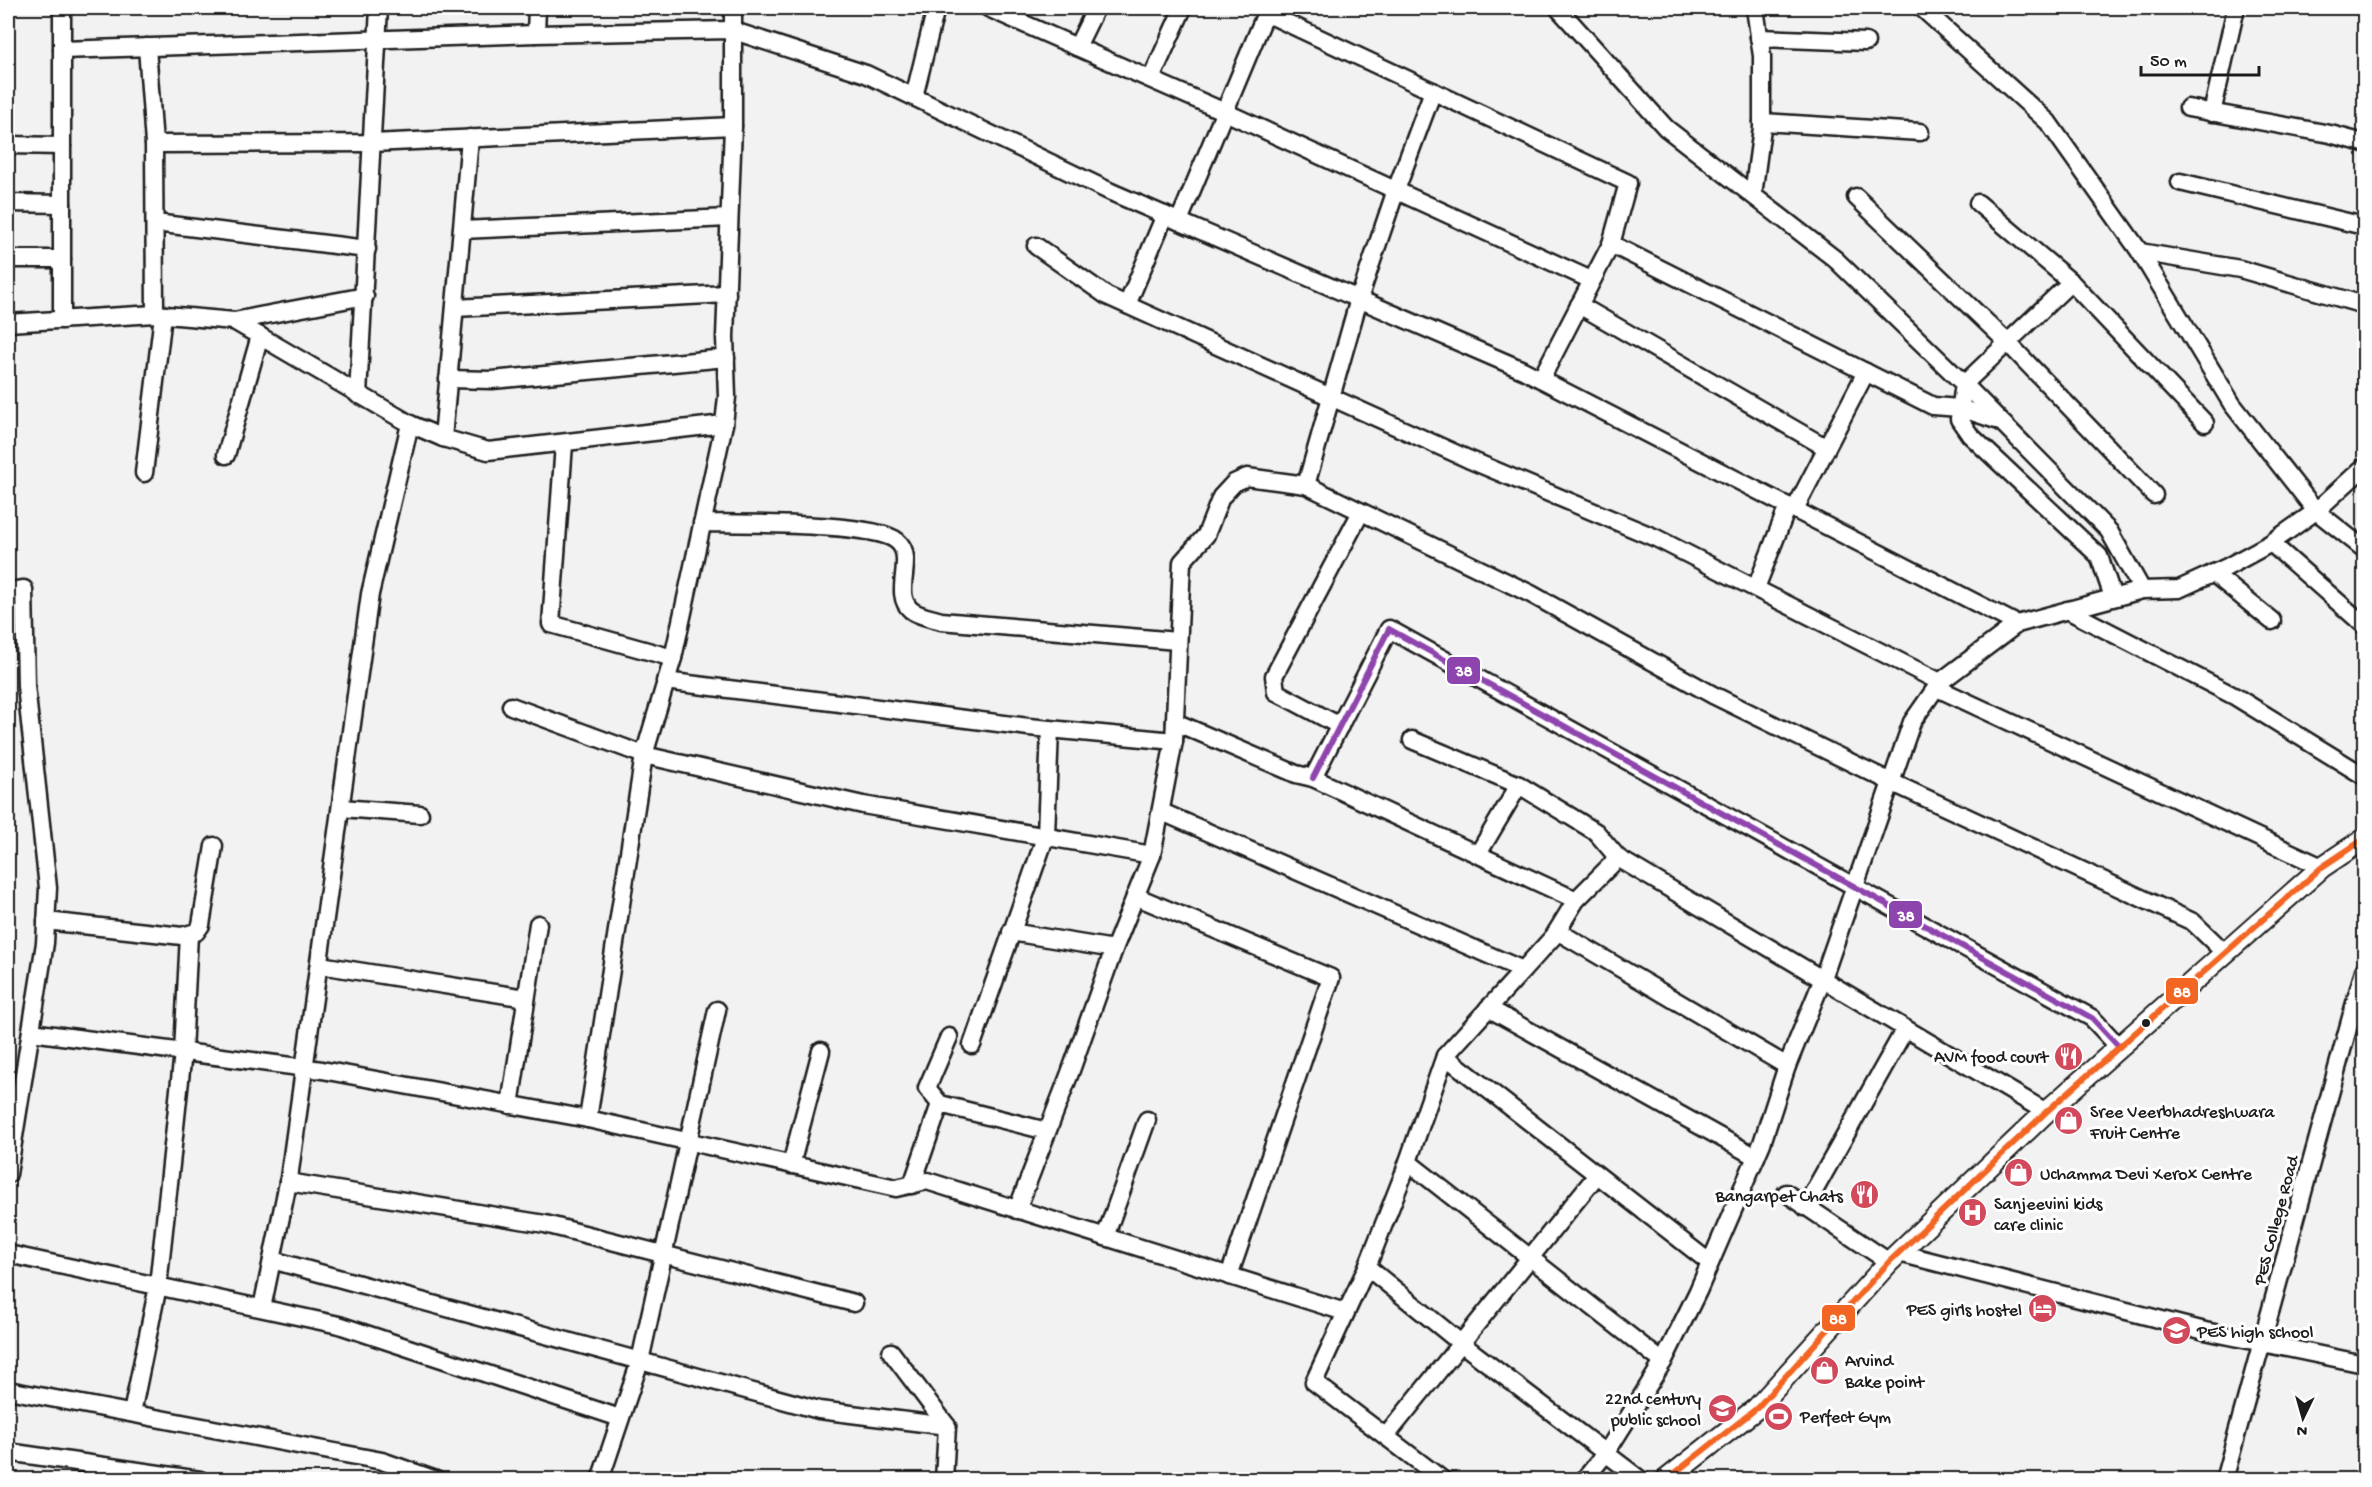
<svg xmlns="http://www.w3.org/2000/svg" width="2372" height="1487" font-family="'Gochi Hand',sans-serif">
<rect width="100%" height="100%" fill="#f2f2f2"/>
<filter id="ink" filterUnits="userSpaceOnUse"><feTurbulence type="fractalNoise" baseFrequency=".0167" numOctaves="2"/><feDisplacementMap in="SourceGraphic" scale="12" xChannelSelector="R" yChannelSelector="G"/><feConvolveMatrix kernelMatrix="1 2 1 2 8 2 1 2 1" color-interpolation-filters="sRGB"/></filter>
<g filter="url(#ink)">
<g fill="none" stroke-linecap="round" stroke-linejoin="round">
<defs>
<g id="minor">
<path d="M62,8V320"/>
<path d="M988,8L1225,112L1591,280"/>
<path d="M1558,8L1666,128L1835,259L1964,384L2109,531L2142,590"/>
<path d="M1922,8L2048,122L2140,252L2232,404L2316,511L2364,549"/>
<path d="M1266,13L1628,183L1611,244L1541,379"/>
<path d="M536,34L537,8"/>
<path d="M1759,38L1866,42"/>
<path d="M147,47L154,144L155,314"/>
<path d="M1077,47L1096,8"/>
<path d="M62,50L536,34L731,30L866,74L1111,192L1523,370L2017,624"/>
<path d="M1151,79L1183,8"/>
<path d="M914,97L936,8"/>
<path d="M2188,108L2330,134L2364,143"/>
<path d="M2212,113L2236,8"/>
<path d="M1762,122L1920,132"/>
<path d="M154,144L372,143L733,126"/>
<path d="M8,145L62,146"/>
<path d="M2180,182L2364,226"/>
<path d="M1753,195L1762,128V56L1755,8"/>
<path d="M1856,197L2008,343L2154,495"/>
<path d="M8,203L62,204"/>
<path d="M1978,203L2071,282L2205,423"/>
<path d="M1179,221L1268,8"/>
<path d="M155,223L367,249"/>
<path d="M462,230L729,218"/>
<path d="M1611,244L1933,406L1960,408L1996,420"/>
<path d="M1036,246L1107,296L1468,459L1656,538L1940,682"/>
<path d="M2140,252L2240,269L2364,305"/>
<path d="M8,259H62"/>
<path d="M2071,282L1964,384L1959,419L1970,435L2099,556L2113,597"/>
<path d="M1127,305L1165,215"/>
<path d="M1579,305L1825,447"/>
<path d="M455,308L727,294"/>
<path d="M234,321L410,424L443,438L488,451L724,424"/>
<path d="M8,323L155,314L234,321L365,296"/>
<path d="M448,379L492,380L726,358"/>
<path d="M358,395L379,8"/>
<path d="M443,438L470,138"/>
<path d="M564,444L551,624L673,658"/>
<path d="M226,455L260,336"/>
<path d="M144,473L163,315"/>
<path d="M1306,485L1359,299L1396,190L1433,91"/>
<path d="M1795,509L1866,372"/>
<path d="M702,523C738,524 875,522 897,541C917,557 891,593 911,610C918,616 932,618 941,621L1177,641"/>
<path d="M2271,543L2364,625"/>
<path d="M2213,573L2272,621"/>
<path d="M1756,588L1788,506"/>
<path d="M8,591L24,589L26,686L48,888L45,943L8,1174"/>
<path d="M2067,610L2236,697L2364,776"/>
<path d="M665,681L1029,727L1174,741"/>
<path d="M1937,688L2322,867"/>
<path d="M511,706L644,755L863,805L1152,855"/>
<path d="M1175,722L1296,774L1313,778L1576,900"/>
<path d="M1340,726L1276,692L1274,676L1361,512"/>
<path d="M1412,740L1519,785L1596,832L1618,858L2046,1112"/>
<path d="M1313,778L1389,629L2092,1018L2119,1047"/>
<path d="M341,808L420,814"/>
<path d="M1162,812L1523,970"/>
<path d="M1478,854L1519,785"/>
<path d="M1135,896L1331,978L1229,1276"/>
<path d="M46,921L182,936L196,932L201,925L214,846"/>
<path d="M1557,931L1787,1066"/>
<path d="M1011,932L1114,949"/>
<path d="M320,965L526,998"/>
<path d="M1488,1008L1756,1157"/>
<path d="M31,1032L322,1070L588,1119L896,1188L927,1181L1345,1312"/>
<path d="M949,1037L927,1088L940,1104L1047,1131"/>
<path d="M972,1045L1046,835L1050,729"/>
<path d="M1445,1056L1709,1262"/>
<path d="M510,1105L538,924"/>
<path d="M588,1119L644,755L673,658L724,424L727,397L725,337L733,126V8"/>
<path d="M1408,1162L1663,1362"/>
<path d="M791,1165L821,1051"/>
<path d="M288,1182L545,1224L854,1303"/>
<path d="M912,1185L940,1104"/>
<path d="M1786,1193L1889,1262"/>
<path d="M1805,1207L1905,1029"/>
<path d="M1017,1210L1070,1073L1114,949L1152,855L1174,741L1182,562L1206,535L1221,497L1234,483L1247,477L1306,485L1531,594L1713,695L1891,782L2193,922L2225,953"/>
<path d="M1105,1237L1147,1120"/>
<path d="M1899,1253L2205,1331L2364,1364"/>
<path d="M8,1254L339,1325L620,1418"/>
<path d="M272,1260L819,1410L947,1426"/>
<path d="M1367,1267L1462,1344L1641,1480"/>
<path d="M262,1308L289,1178L370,594L410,424"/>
<path d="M891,1352L947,1426L944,1480"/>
<path d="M8,1390L382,1461L436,1480"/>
<path d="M132,1413L158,1286L183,1052L189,935"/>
<path d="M1386,1436L1597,1175"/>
<path d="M8,1452L200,1480"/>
<path d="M600,1480L640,1361L717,1010"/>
<path d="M1443,1480L1314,1382L1367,1267L1404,1173L1445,1056L1554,936L1576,900L1618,858"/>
<path d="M1584,1480L1606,1453L1663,1362L1698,1291L1762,1143L1787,1066L1822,981L1912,722L1940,682L2017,624L2142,590L2179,589L2227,567L2271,543L2316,511L2364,467"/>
<path d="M2224,1480L2364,970"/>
</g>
<path id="major" d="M1666,1480L1757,1408L1889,1262L2046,1112L2322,867L2364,839"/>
</defs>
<use href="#minor" stroke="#1c1c1c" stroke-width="21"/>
<use href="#major" stroke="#1c1c1c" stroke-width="24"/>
<use href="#minor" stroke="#fff" stroke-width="16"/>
<use href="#major" stroke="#fff" stroke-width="20"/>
<defs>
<path id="bus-1" d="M1313,778L1389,629L2092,1018L2119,1047"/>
<path id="bus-2" d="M1666,1480L1757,1408L1889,1262L2046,1112L2322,867L2364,839"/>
</defs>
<use href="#bus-1" stroke="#fff" stroke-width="10"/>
<use href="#bus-2" stroke="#fff" stroke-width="10"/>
<use href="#bus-1" stroke="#8e44ad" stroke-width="6"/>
<use href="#bus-2" stroke="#f26522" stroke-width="6"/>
</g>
</g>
<defs>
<symbol id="restaurant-disc" viewBox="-11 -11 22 22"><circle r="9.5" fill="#d1495b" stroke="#fff"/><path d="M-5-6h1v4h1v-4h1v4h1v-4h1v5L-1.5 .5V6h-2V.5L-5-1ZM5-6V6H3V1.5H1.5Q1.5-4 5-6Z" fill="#fff"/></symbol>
<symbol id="shop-disc" viewBox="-11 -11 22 22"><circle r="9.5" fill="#d1495b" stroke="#fff"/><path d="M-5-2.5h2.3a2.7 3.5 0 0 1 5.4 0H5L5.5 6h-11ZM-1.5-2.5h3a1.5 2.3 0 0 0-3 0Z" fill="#fff"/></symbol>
<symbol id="hospital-disc" viewBox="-11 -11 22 22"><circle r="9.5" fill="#d1495b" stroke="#fff"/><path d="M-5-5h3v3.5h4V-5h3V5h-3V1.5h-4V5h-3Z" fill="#fff"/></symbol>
<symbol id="hotel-disc" viewBox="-11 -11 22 22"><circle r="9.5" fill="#d1495b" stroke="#fff"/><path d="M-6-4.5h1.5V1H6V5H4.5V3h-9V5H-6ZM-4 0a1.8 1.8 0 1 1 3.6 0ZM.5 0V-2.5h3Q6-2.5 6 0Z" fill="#fff"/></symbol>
<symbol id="school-disc" viewBox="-11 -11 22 22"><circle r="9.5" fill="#d1495b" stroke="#fff"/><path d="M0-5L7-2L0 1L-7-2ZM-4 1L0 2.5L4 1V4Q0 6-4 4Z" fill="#fff"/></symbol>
<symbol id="stadium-disc" viewBox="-11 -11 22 22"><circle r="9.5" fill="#d1495b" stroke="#fff"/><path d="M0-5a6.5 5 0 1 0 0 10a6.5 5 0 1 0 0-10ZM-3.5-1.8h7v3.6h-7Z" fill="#fff"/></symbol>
</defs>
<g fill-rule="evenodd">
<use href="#restaurant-disc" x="2052" y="1040" width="33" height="33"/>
<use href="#shop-disc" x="2052" y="1104" width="33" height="33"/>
<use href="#shop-disc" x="2002" y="1156" width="33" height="33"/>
<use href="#restaurant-disc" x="1848" y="1178" width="33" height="33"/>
<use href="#hospital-disc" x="1956" y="1196" width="33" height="33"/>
<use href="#hotel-disc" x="2026" y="1292" width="33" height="33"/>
<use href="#school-disc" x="2160" y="1314" width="33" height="33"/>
<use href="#shop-disc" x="1808" y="1354" width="33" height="33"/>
<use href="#school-disc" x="1706" y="1392" width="33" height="33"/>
<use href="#stadium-disc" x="1762" y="1400" width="33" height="33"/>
</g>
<circle fill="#1c1c1c" stroke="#fff" stroke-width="2" cx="2146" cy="1023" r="5"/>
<g text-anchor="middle" stroke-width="6" stroke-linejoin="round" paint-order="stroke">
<g font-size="18" fill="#1c1c1c" stroke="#fff" text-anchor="start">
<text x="2048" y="1062" text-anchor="end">AVM food court</text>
<text x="2090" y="1117">Sree Veerbhadreshwara<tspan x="2090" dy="21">Fruit Centre</tspan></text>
<text x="2040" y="1179">Uchamma Devi Xerox Centre</text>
<text x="1843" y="1201" text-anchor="end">Bangarpet Chats</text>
<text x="1994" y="1209">Sanjeevini kids<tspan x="1994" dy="21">care clinic</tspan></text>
<text x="2022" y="1315" text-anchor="end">PES girls hostel</text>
<text x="2197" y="1337">PES high school</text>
<text x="1845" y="1366">Arvind<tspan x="1845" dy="21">Bake point</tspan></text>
<text x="1701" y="1404" text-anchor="end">22nd century<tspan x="1701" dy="21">public school</tspan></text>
<text x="1800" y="1422">Perfect Gym</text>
</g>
<g font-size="18" fill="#1c1c1c" stroke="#fff">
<text transform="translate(2275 1220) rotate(-75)" y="6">PES College Road</text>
</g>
</g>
<g stroke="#fff" stroke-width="2">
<rect x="1446" y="656" width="35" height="29" rx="6" fill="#8e44ad"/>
<rect x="1888" y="900" width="35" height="29" rx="6" fill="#8e44ad"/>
<rect x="2165" y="977" width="34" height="28" rx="6" fill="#f26522"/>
<rect x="1821" y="1304" width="35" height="28" rx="6" fill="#f26522"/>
</g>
<g font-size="16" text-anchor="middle" font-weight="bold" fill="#fff">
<text x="1464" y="676">38</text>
<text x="1906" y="921">38</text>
<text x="2182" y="997">88</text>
<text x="1838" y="1324">88</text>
</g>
<rect width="2372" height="1487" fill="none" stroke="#fff" stroke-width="30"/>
<rect x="15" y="15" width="2342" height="1457" fill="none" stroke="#1c1c1c" stroke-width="2" filter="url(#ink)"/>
<g transform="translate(2303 1418) rotate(185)" stroke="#ffffff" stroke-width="4.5" paint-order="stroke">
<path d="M0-4.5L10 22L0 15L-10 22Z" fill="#1c1c1c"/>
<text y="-9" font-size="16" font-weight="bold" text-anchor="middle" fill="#1c1c1c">N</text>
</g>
<path d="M2141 66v9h118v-9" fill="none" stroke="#1c1c1c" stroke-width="3"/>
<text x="2150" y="66" font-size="18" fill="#1c1c1c" stroke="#ffffff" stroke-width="4.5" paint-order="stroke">50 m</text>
</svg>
